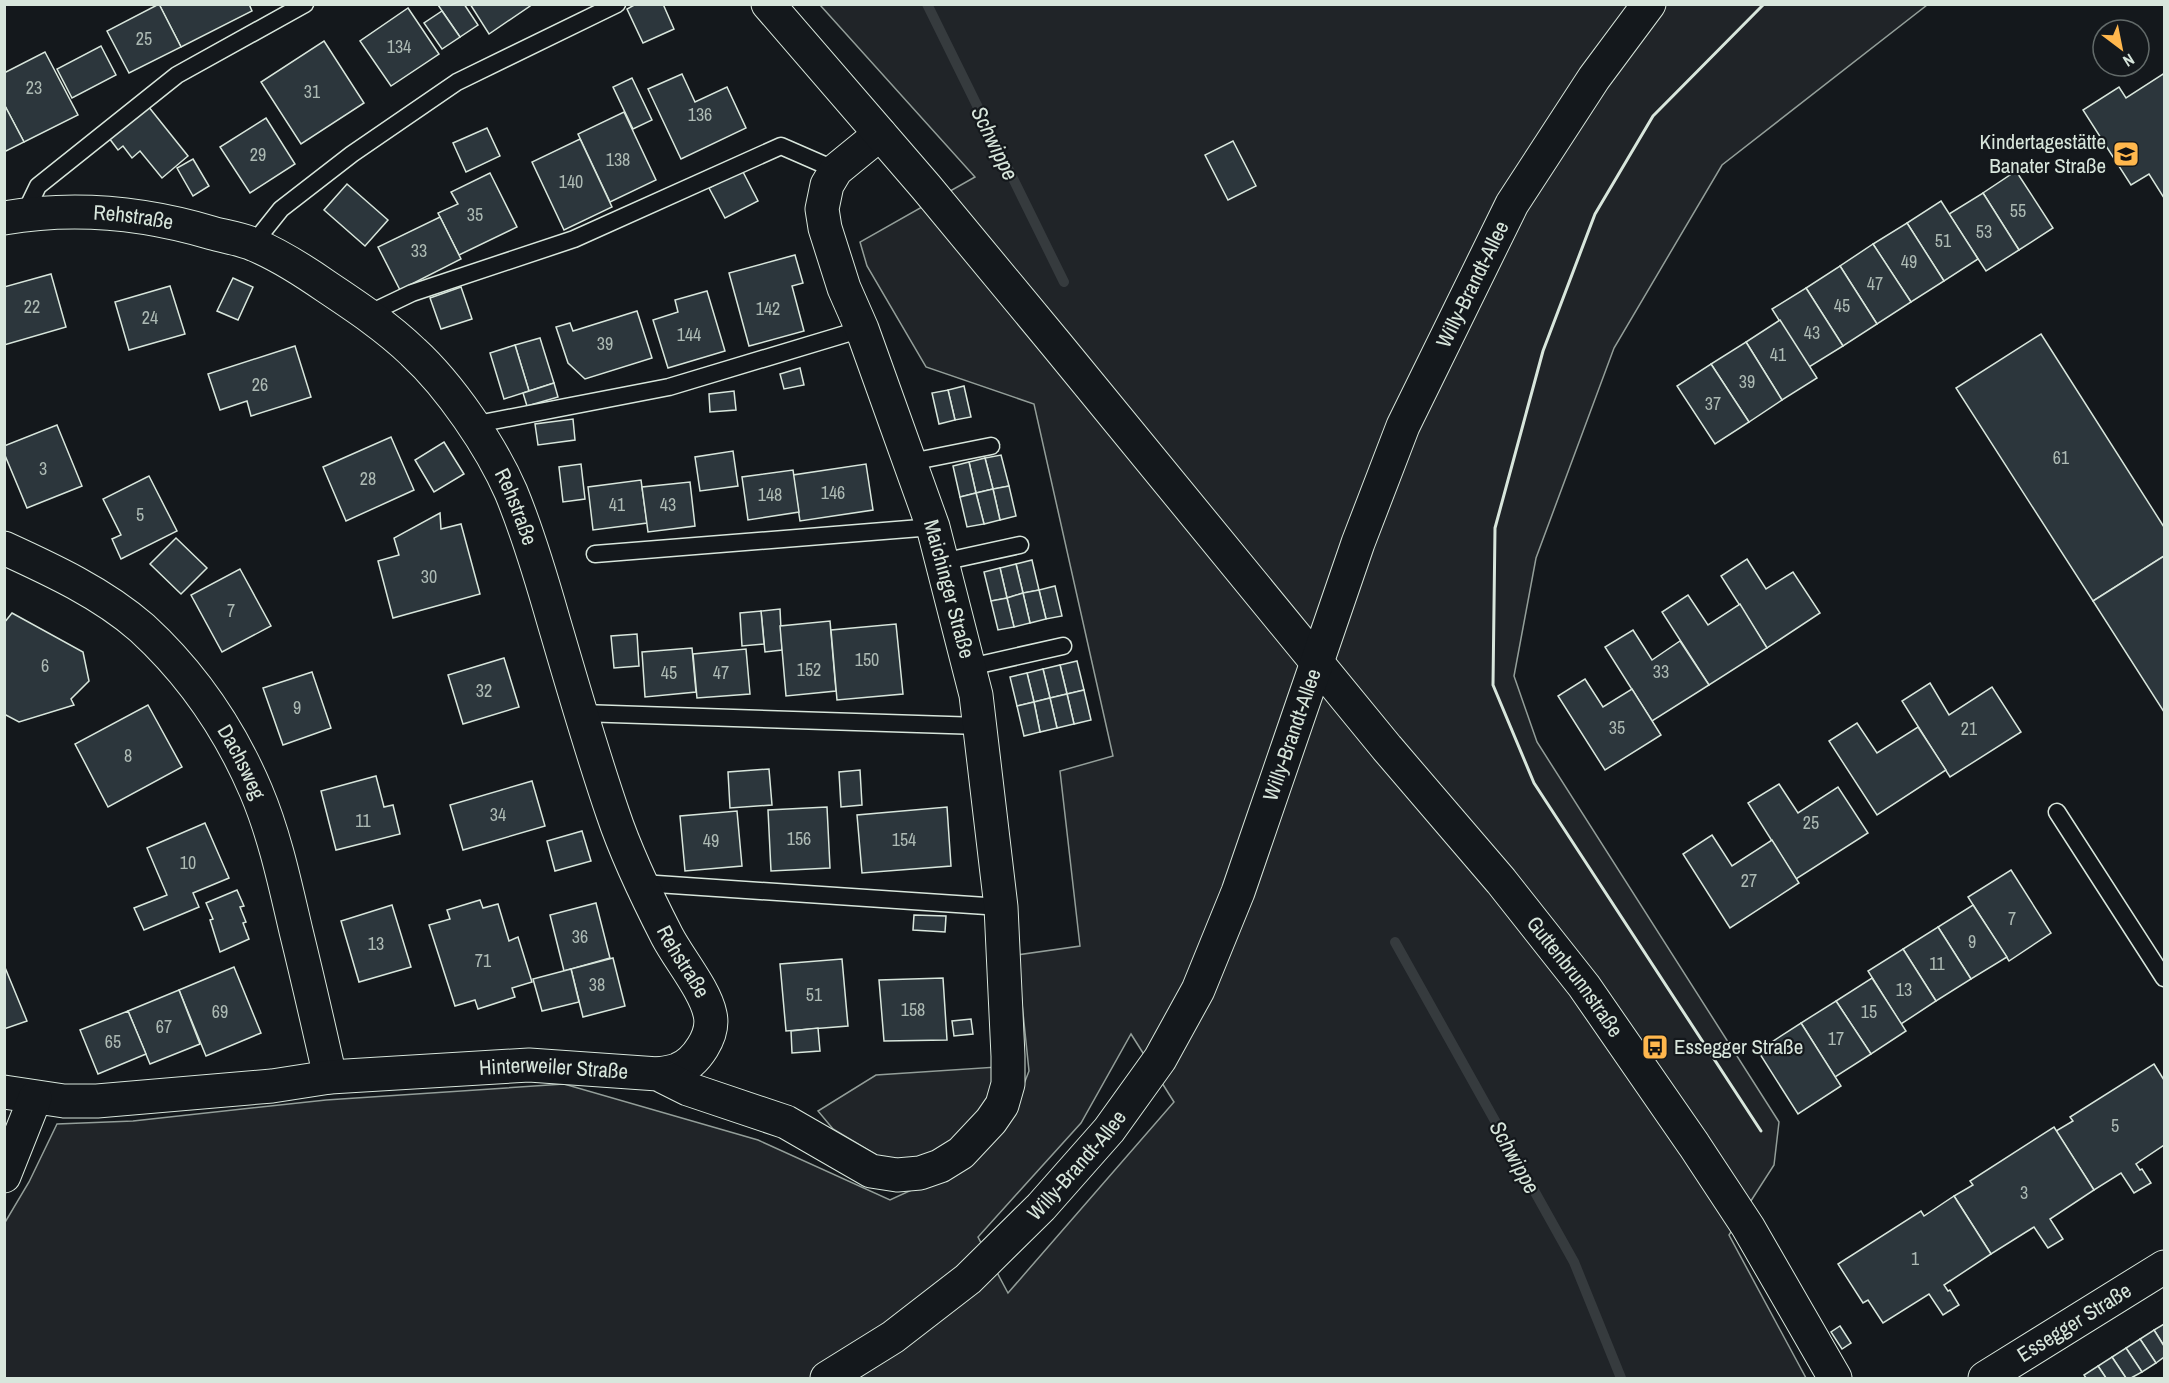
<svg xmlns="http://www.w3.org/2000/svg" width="2169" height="1383" font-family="'Archivo Narrow',sans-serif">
<rect width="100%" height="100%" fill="#14181c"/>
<g fill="#202428" stroke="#939e99" stroke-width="1.5" fill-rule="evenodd">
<path d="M820,5H1927L1722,165L1614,348L1536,558L1514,676L1537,742L1779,1122L1774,1165L1729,1235L1806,1378H5L4,1224L29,1182L57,1124L133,1121L326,1100L564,1084L758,1140L890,1200L944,1175L1012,1115L1029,1071L1017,955L1080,946L1060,771L1113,756L1034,404L926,367L867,266L860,242L975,177ZM1131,1034L1174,1102L1008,1293L978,1237L1081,1123Z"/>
<path d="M997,1067L980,1126L917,1161L888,1162L833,1129L818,1111L876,1075Z"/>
</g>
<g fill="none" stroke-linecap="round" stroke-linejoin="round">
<g stroke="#363b3e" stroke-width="10">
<path d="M927,4L1064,282"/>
<path d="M1395,942L1574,1262L1621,1378"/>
</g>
</g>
<g fill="#2c363c" stroke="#d8e6dc" stroke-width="1.5">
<path d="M159,4H249L252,11L181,47Z"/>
<path d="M159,4L181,47L129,73L107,31Z"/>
<path d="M464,4L478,25L460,37L438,5Z"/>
<path d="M470,4H533L489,34Z"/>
<path d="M636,4H663L674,29L643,43L627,9Z"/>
<path d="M408,8L439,54L391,86L360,41Z"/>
<path d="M442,11L460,37L442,49L424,23Z"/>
<path d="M324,41L364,103L301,144L261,82Z"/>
<path d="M101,46L116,75L72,98L57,69Z"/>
<path d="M45,52L78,115L24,142L4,104V73Z"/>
<path d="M682,74L695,102L727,87L746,128L681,159L648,89Z"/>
<path d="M2163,74L2164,76V198L2149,174L2131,185L2083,110L2119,87L2126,98Z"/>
<path d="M632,78L652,120L633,129L613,87Z"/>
<path d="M4,104L24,142L4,152Z"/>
<path d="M148,106L188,156L162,178L140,151L132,158L123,146L118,150L109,138Z"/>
<path d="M624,112L656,180L610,202L578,134Z"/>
<path d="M266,118L295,164L250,193L220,147Z"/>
<path d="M487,128L500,156L466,172L453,143Z"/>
<path d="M580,139L612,207L564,230L532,162Z"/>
<path d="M1233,141L1256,186L1228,200L1205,155Z"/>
<path d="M193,159L209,186L193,196L177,168Z"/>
<path d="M742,170L758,201L725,218L709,188Z"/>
<path d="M2016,171L2053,228L2019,250L1983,193Z"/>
<path d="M490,173L517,227L459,255L438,213L458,204L451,192Z"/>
<path d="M347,184L388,220L365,246L324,210Z"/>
<path d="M1983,193L2019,250L1986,271L1949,214Z"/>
<path d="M1941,201L1978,259L1944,281L1907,223Z"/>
<path d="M440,217L461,259L400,290L378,247Z"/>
<path d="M1907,223L1944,281L1911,302L1873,244Z"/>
<path d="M1873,244L1911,302L1877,324L1840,266Z"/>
<path d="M795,255L803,283L792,286L804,331L749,346L729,273Z"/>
<path d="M1840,266L1877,324L1843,346L1806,288Z"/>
<path d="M51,274L66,327L4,345V287Z"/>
<path d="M233,278L253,287L238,320L217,311Z"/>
<path d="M170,286L185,334L129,350L115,302Z"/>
<path d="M461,287L472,319L441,329L430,298Z"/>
<path d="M1806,288L1843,346L1809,367L1772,309Z"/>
<path d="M707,291L725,351L668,368L653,320L678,312L675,300Z"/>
<path d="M637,311L652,358L585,379L568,363L556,327L570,323L573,331Z"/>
<path d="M1780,320L1817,378L1782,400L1746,342Z"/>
<path d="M2041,334L2164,527V556L2093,601L1956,388Z"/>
<path d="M540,338L554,383L529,391L515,345Z"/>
<path d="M1746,342L1782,400L1749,422L1711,364Z"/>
<path d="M515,345L529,391L504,399L490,353Z"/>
<path d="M295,346L311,397L251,416L247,401L220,410L208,374Z"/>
<path d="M1711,364L1749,422L1715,444L1677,386Z"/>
<path d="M800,368L804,385L784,389L780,374Z"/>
<path d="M554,383L558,397L527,406L523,393Z"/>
<path d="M964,386L971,417L955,420L948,390Z"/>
<path d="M948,390L955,420L939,424L932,393Z"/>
<path d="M734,391L736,410L710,412L709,394Z"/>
<path d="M573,419L575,440L538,445L535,424Z"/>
<path d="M57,425L82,486L27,508L4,453V446Z"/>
<path d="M391,437L414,490L346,521L323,467Z"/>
<path d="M444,442L464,474L434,492L415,460Z"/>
<path d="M733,451L738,486L700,491L695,457Z"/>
<path d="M1001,455L1009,486L993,489L985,458Z"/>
<path d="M985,458L993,489L976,493L969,462Z"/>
<path d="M969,462L976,493L960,497L953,466Z"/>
<path d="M581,464L585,499L563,502L559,467Z"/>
<path d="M866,464L873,510L800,521L793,475Z"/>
<path d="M793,470L799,512L748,520L742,477Z"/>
<path d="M149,476L177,531L121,559L112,539L121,535L103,499Z"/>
<path d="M641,480L647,523L593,530L588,487Z"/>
<path d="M690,482L695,526L648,532L642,487Z"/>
<path d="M1009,486L1016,516L1000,520L993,489Z"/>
<path d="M993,489L1000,520L984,524L976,493Z"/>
<path d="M976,493L984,524L967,527L960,497Z"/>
<path d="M440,513L441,529L461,524L480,594L393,618L378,561L399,555L394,538Z"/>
<path d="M176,538L207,568L181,594L150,564Z"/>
<path d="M2164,556V712L2093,601Z"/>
<path d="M1747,559L1766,589L1793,572L1820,613L1767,648L1721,576Z"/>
<path d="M1032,560L1039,590L1023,593L1016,564Z"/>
<path d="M1016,564L1023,593L1007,598L1000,568Z"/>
<path d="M1000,568L1007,598L991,601L984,572Z"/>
<path d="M240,569L271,626L222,652L191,595Z"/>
<path d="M1055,586L1062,616L1046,619L1039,590Z"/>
<path d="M1039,590L1046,619L1030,623L1023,593Z"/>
<path d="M1023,593L1030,623L1014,627L1007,598Z"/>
<path d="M1688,595L1708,625L1740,604L1767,648L1709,685L1662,612Z"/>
<path d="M1007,598L1014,627L998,630L991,601Z"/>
<path d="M780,609L782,650L765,652L761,611Z"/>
<path d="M761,611L764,644L742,646L740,613Z"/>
<path d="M12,613L83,652L89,681L71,699L74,705L19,722L4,714V623Z"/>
<path d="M830,621L836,691L786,696L780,626Z"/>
<path d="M896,624L903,694L837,700L831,630Z"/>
<path d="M1633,630L1652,660L1680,641L1709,685L1652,721L1605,647Z"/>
<path d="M637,634L639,666L614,668L611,636Z"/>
<path d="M692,648L696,692L645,697L642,652Z"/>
<path d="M746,649L750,694L697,698L693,654Z"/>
<path d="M504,658L519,707L463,724L448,675Z"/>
<path d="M1077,661L1084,690L1067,694L1060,665Z"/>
<path d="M1060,665L1067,694L1050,698L1043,669Z"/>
<path d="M1043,669L1050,698L1034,702L1027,673Z"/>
<path d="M312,672L331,728L283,745L263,688Z"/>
<path d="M1027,673L1034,702L1017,706L1010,677Z"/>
<path d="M1585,679L1603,707L1632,689L1661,735L1605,770L1558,696Z"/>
<path d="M1930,683L1949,715L1992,687L2021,732L1950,777L1902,701Z"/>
<path d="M1084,690L1091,720L1074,724L1067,694Z"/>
<path d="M1067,694L1074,724L1057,728L1050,698Z"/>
<path d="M1050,698L1057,728L1040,732L1034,702Z"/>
<path d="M1034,702L1040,732L1024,736L1017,706Z"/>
<path d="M148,705L182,767L108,807L75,744Z"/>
<path d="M1857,723L1877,753L1918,727L1946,770L1877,815L1829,741Z"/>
<path d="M769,769L772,805L730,808L728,772Z"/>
<path d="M860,770L862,805L841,807L839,772Z"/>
<path d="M376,776L384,807L393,805L400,834L336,850L321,791Z"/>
<path d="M532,781L545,826L463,850L450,805Z"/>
<path d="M1779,784L1798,813L1838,787L1868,833L1796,879L1748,803Z"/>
<path d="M827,807L830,868L771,871L768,810Z"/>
<path d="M947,807L951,866L862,873L857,815Z"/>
<path d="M737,811L742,866L685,871L680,816Z"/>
<path d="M205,823L229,878L193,893L199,907L144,930L134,908L167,895L147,848Z"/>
<path d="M582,831L591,861L555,871L547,841Z"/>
<path d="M1712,835L1732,866L1772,840L1799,883L1730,928L1683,854Z"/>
<path d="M2011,870L2051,933L2009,961L1968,897Z"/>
<path d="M237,890L244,906L240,907L246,922L243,923L249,939L220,952L210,920L213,919L206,903Z"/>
<path d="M480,900L483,908L498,904L509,941L518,937L532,982L512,988L515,997L478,1009L475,1000L455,1006L429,925L450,919L447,910Z"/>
<path d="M596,903L610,958L564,971L550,915Z"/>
<path d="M392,905L411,967L359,982L341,921Z"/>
<path d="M1973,905L2007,957L1971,979L1938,927Z"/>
<path d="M914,915L946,916L945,932L913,930Z"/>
<path d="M1938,927L1971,979L1936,1001L1903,949Z"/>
<path d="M1903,949L1936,1001L1901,1024L1868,971Z"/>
<path d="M613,958L625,1006L583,1017L571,969Z"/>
<path d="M842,959L848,1026L786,1031L780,964Z"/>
<path d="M4,965L27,1021L4,1029Z"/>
<path d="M234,967L261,1033L206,1056L179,990Z"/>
<path d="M571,969L579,1002L542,1011L533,979Z"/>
<path d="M943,978L947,1040L884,1041L879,980Z"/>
<path d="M1872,978L1906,1031L1871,1054L1836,1001Z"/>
<path d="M179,990L200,1044L150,1064L128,1011Z"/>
<path d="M1836,1001L1871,1054L1835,1077L1801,1023Z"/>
<path d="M128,1011L146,1054L98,1074L80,1030Z"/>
<path d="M971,1019L973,1034L954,1036L952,1021Z"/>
<path d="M1801,1023L1841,1086L1798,1114L1758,1051Z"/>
<path d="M818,1028L820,1051L792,1053L791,1031Z"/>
<path d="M2154,1064L2164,1080V1145L2136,1164L2140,1170L2142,1169L2151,1183L2134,1193L2121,1173L2094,1190L2056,1131L2073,1121L2070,1117Z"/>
<path d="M2054,1127L2094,1190L2050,1219L2063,1239L2048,1248L2034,1227L1991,1254L1954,1196L1973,1185L1970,1181Z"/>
<path d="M1954,1196L1991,1254L1944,1285L1948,1291L1950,1290L1959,1305L1943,1315L1929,1294L1883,1323L1868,1300L1863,1303L1838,1264L1921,1211L1924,1216Z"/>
<path d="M2164,1324V1346L2154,1330Z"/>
<path d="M1840,1326L1851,1343L1842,1349L1831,1332Z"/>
<path d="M2154,1330L2164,1346V1357L2156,1363L2140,1339Z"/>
<path d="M2140,1339L2156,1363L2142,1372L2126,1348Z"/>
<path d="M2126,1348L2142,1372L2131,1378H2126L2112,1357Z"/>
<path d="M2112,1357L2126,1378H2106L2098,1366Z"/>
<path d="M2098,1366L2106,1378H2086L2084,1375Z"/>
</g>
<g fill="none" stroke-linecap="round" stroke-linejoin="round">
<defs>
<g id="lane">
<path d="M24,215L38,186L177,75L305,4"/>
<path d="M253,244L281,209L352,154L457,82L617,4"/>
<path d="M368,314L412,293L574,239L781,146L836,170"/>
<path d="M472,425L669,387L862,329"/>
<path d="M911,462L991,446"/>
<path d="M595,554L933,527"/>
<path d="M942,562L1020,545"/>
<path d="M970,667L1063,646"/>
<path d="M581,713L980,726"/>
<path d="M2057,812L2164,978"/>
<path d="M642,883L1001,907"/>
</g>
<g id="street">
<path id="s1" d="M4,218C74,206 145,213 212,233C226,237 242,239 255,245C281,256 304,271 327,287C357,307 387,327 413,352C450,386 491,446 511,492C528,533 541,577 553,619C572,684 591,750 613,814C627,856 647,897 667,936C679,959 705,990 710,1014C715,1035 696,1063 677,1070C671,1072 664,1073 658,1074"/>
<path id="s2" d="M4,548C52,570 102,593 142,628C191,673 230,730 256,791C275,836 285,884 296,931C308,980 319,1028 330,1077"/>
<path id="s3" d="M4,1092L64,1101H97L272,1086L330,1077L529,1065L658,1074L688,1089L786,1122L871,1171L897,1175L920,1173L940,1166L961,1153L991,1121L1002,1105L1008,1084V1056L1001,907L976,695L933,527L862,329L844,288L825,228L822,209L827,185L836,170L880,134"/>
<path d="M4,1176L35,1098"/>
<path id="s4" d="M1985,1378L2164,1267"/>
</g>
<g id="secondary">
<path id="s5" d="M768,4L926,187L1056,344L1387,748L1501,881L1584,986L1694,1145L1748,1227L1835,1378"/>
<path id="s6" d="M827,1378L893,1337L968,1279L1041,1207L1109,1130L1160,1059L1198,990L1238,892L1358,543L1403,426L1512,204L1594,78L1649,4"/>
</g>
</defs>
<use href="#lane" stroke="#d8e6dc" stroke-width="19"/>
<use href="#street" stroke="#d8e6dc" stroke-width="35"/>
<use href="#secondary" stroke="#d8e6dc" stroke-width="35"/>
<use href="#lane" stroke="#14181c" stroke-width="16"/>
<use href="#street" stroke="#14181c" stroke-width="33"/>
<use href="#secondary" stroke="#14181c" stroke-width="33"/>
<path stroke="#d8e6dc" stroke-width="3" d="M1761,1131L1534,783L1493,685L1495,528L1543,351L1595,214L1653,116L1764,4"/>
</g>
<defs>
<symbol id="school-square" viewBox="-11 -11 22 22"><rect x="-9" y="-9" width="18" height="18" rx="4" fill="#ffb74d" stroke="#14181c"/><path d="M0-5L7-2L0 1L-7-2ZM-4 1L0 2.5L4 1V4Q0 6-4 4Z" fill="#111"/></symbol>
<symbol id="bus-square" viewBox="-11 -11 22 22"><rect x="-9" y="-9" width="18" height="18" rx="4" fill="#ffb74d" stroke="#14181c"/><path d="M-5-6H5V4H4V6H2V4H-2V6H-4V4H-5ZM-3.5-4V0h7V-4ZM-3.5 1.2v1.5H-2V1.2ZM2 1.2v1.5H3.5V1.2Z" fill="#111"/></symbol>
</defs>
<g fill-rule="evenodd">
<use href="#school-square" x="2111" y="139" width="30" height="30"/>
<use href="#bus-square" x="1640" y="1032" width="30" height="30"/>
</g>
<g text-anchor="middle" stroke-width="4.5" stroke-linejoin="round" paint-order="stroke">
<g font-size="18" fill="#adbab4">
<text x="144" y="45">25</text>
<text x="399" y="53">134</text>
<text x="34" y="94">23</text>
<text x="312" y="98">31</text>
<text x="700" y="121">136</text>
<text x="258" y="161">29</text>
<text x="618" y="166">138</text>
<text x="571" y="188">140</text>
<text x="2018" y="217">55</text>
<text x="475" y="221">35</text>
<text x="1984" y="238">53</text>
<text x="1943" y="247">51</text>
<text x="419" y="257">33</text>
<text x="1909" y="268">49</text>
<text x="1875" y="290">47</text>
<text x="1842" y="312">45</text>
<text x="32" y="313">22</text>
<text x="768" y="315">142</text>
<text x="150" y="324">24</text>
<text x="1812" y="339">43</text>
<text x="689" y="341">144</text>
<text x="605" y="350">39</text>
<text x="1778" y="361">41</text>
<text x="1747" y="388">39</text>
<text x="260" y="391">26</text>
<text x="1713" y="410">37</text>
<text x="2061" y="464">61</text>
<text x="43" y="475">3</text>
<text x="368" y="485">28</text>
<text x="833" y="499">146</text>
<text x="770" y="501">148</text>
<text x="617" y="511">41</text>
<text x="668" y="511">43</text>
<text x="140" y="521">5</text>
<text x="429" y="583">30</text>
<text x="231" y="617">7</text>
<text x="867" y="666">150</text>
<text x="45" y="672">6</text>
<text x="809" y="676">152</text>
<text x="1661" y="678">33</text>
<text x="669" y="679">45</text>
<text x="721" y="679">47</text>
<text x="484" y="697">32</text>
<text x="297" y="714">9</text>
<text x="1617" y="734">35</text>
<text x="1969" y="735">21</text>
<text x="128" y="762">8</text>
<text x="498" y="821">34</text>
<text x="363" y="827">11</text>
<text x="1811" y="829">25</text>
<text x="799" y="845">156</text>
<text x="904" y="846">154</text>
<text x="711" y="847">49</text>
<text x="188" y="869">10</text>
<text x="1749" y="887">27</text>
<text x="2012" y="925">7</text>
<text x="580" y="943">36</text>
<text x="1972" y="948">9</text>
<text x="376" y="950">13</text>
<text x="483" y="967">71</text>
<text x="1937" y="970">11</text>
<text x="597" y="991">38</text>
<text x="1904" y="996">13</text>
<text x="814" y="1001">51</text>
<text x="913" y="1016">158</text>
<text x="220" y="1018">69</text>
<text x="1869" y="1018">15</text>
<text x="164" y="1033">67</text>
<text x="1836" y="1045">17</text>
<text x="113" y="1048">65</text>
<text x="2115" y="1132">5</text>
<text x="2024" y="1199">3</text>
<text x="1915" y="1265">1</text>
</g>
<g font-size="21" fill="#d8e6dc" stroke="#14181c" text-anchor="end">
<text x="2106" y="149">Kindertagestätte<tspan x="2106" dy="24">Banater Straße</tspan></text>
<text x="1674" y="1054" text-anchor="start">Essegger Straße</text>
</g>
<g font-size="21" fill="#d8e6dc" stroke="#14181c">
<text dy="7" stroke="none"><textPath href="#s1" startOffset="130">Rehstraße</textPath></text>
<text dy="7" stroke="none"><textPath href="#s6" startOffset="1302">Willy-Brandt-Allee</textPath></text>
<text dy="7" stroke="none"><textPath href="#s1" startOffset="634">Rehstraße</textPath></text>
<text transform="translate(949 589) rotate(75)" y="7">Maichinger Straße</text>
<text dy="7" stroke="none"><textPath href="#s6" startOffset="816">Willy-Brandt-Allee</textPath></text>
<text dy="7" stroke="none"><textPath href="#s2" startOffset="328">Dachsweg</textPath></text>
<text dy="7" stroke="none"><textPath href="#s1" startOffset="1120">Rehstraße</textPath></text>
<text dy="7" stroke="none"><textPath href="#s5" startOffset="1264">Guttenbrunnstraße</textPath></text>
<text dy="7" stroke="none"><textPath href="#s3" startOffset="552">Hinterweiler Straße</textPath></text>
<text dy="7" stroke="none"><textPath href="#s6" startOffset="330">Willy-Brandt-Allee</textPath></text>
<text dy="7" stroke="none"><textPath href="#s4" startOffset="105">Essegger Straße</textPath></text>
</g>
<g font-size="22" font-style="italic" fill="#d8e6dc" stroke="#14181c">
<text transform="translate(995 143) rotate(64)" y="8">Schwippe</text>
<text transform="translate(1515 1157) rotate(61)" y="8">Schwippe</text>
</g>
</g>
<rect width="2169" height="1383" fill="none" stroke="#d8e6dc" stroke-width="12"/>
<g transform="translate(2121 48) rotate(148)"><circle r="28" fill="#14181c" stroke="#626a69" stroke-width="1.5"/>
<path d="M0-4.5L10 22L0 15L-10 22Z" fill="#ffb74d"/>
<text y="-9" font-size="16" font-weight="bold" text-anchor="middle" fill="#d8e6dc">N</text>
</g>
</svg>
